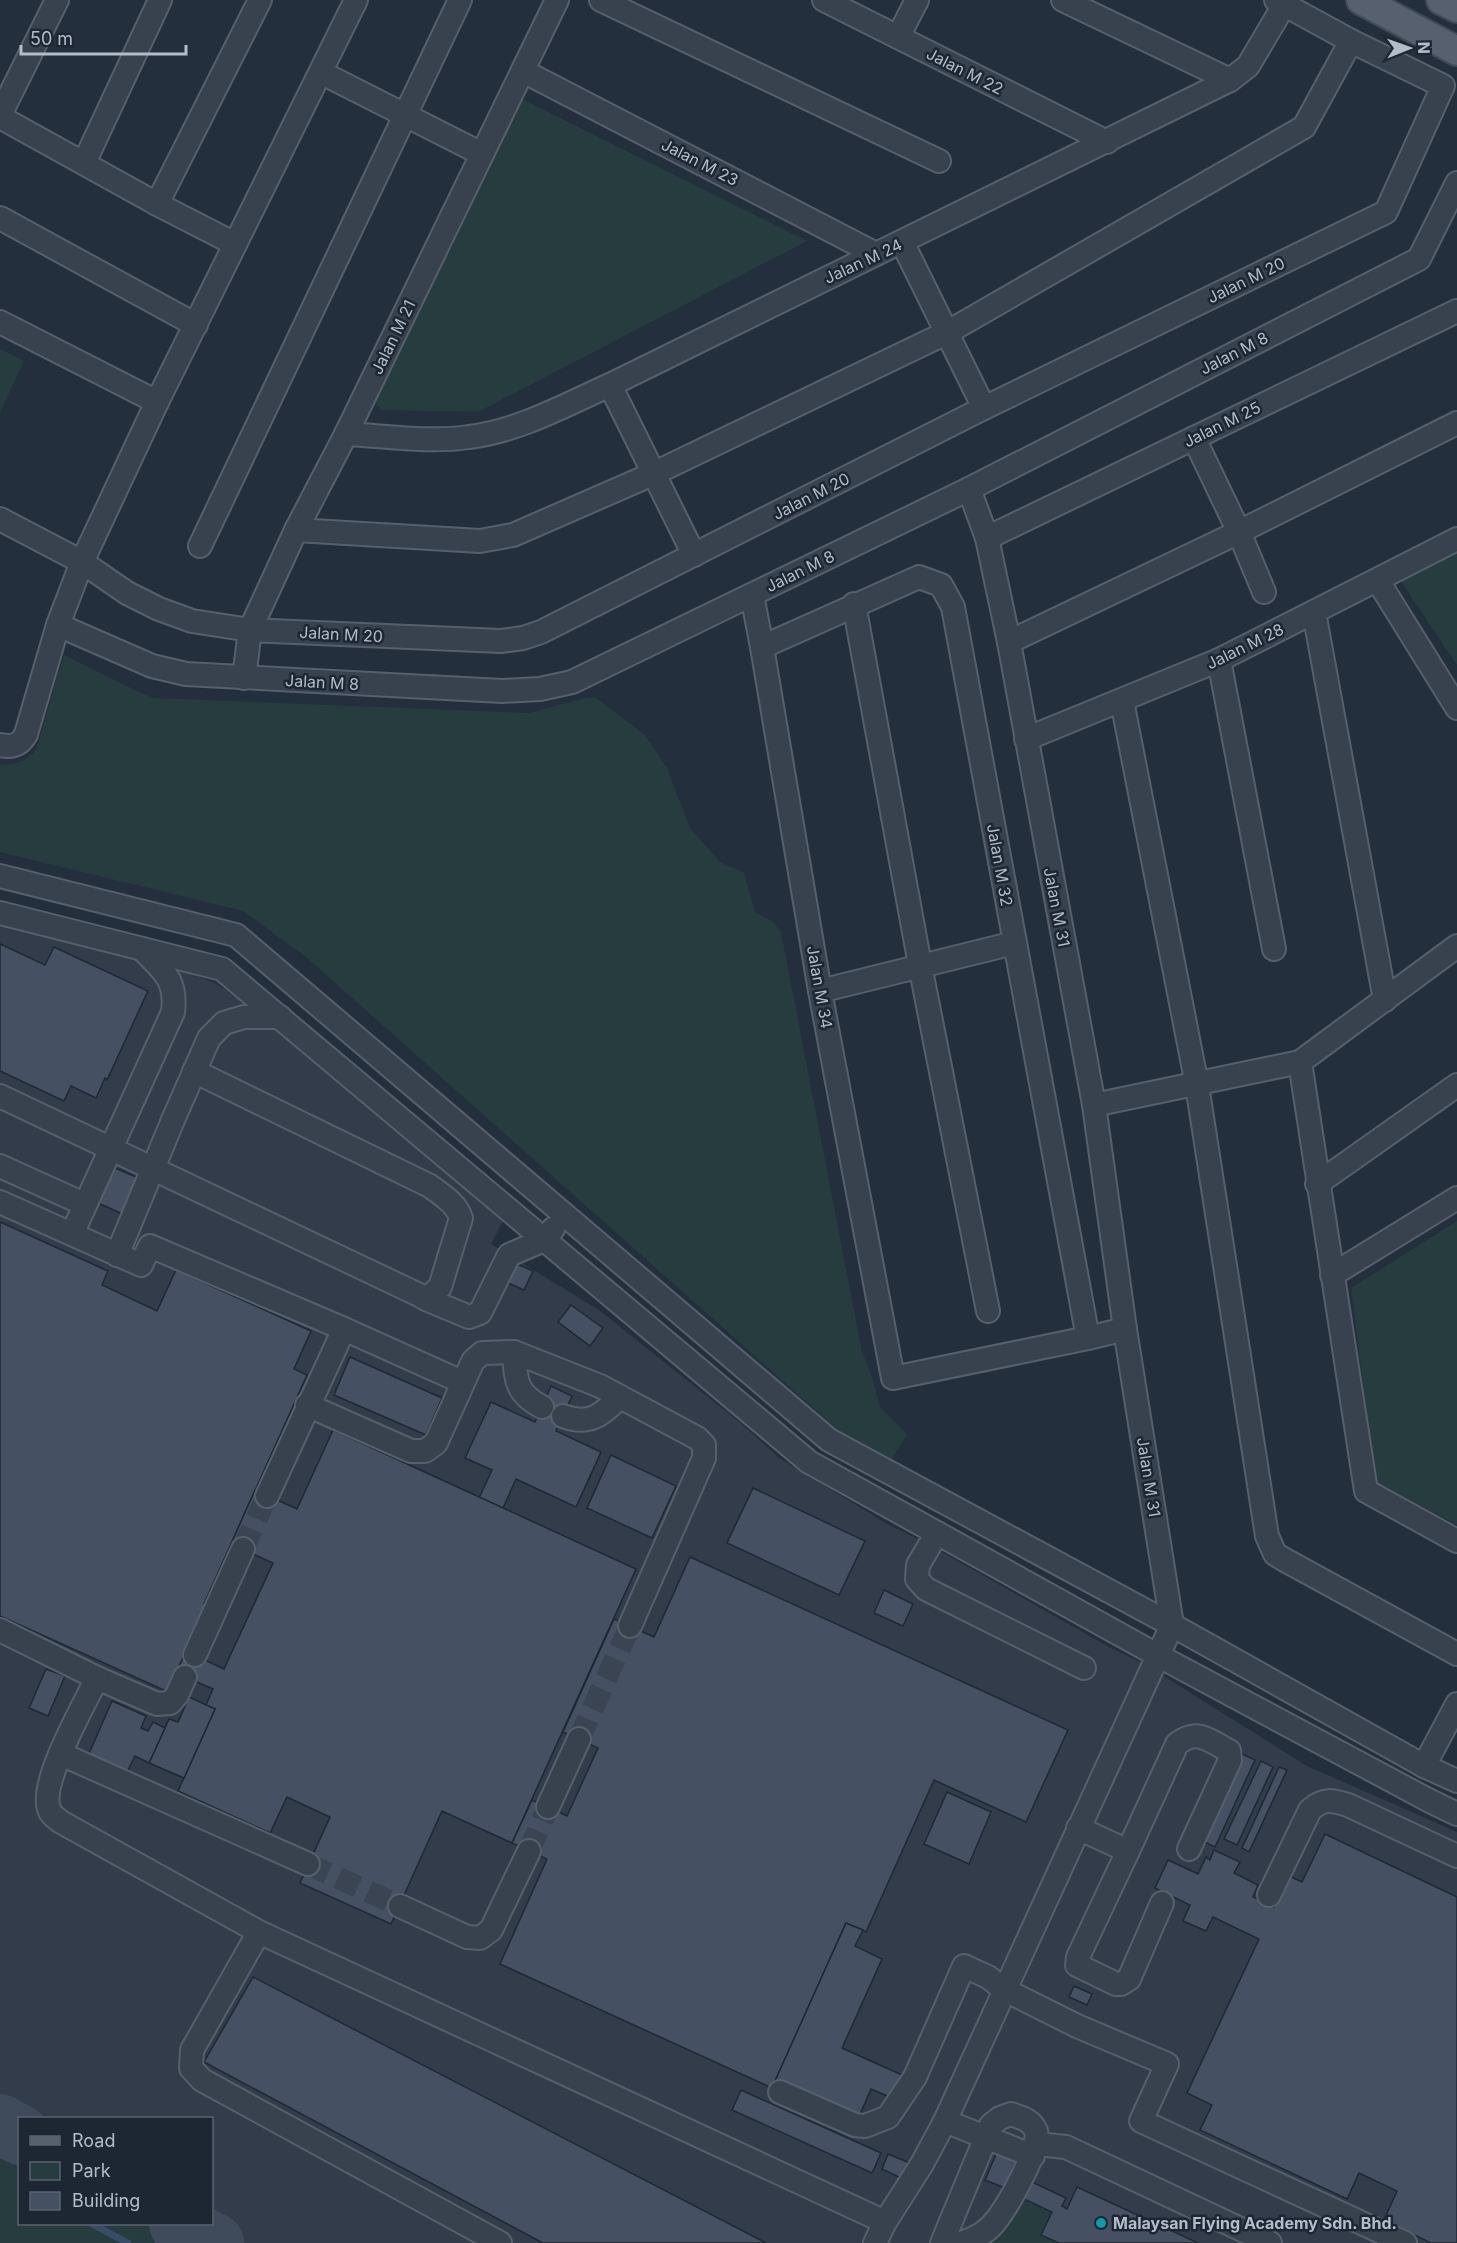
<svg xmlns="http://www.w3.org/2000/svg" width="1457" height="2243" font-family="Inter,sans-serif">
<rect width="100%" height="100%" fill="#242f3e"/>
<path fill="#323c4b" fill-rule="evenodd" d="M0,927L138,961L175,968L215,983L271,1019L504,1219L491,1244L599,1310L743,1425L779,1458L889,1525L924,1542L1109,1647L1146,1665L1307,1766L1457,1832V2243H0ZM20,2118H212V2224H20Z"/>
<g fill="#263c3f">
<path d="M518,97L807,241L478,412L381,410L370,395Z"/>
<path d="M0,349L24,361L0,413Z"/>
<path d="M1457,551V665L1398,577Z"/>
<path d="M64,655L141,693L154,698L529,713L585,698L595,697L645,735L667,768L690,828L720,862L744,873L755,912L773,922L781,932L862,1352L871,1374L880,1407L907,1434L892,1459L838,1430L306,957L243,911L0,852V764C16,765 25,762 36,750Z"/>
<path d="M1457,1221V1525L1375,1481L1351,1288Z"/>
<path d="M0,2135L19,2146L20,2224H158L193,2243H0Z"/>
<path d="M1024,2199L1052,2212L1041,2234L1059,2243H991L997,2240Z"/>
</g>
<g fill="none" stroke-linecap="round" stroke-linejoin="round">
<path stroke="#394c67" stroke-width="7" d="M92,2224L128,2243"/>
<g stroke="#3f4a5a" stroke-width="60">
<path d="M0,2124L20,2135"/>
<path d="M179,2224L214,2243"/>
</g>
</g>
<g fill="#455162" stroke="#1f2835" stroke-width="1.5">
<path d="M0,944L45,965L54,947L148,991L107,1080L105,1078L96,1098L71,1086L64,1101L0,1071Z"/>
<path d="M113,1167L143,1180L127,1216L98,1203Z"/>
<path d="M0,1222L108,1271L102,1285L157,1311L176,1270L311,1331L294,1369L307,1375L204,1604L206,1605L168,1692L0,1616Z"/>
<path d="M515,1263L533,1271L524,1290L506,1282Z"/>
<path d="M571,1305L603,1328L590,1346L558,1322Z"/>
<path d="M350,1357L442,1398L426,1435L334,1395Z"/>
<path d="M551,1386L572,1396L556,1431L601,1452L576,1507L516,1479L503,1508L479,1498L492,1470L465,1458L491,1402L535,1422Z"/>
<path d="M333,1430L636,1569L512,1843L442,1811L391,1924L300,1883L330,1817L287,1797L270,1833L178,1791L215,1709L206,1705L213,1689L176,1673L186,1651L224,1669L273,1563L231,1544L255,1490L297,1509Z"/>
<path d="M611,1455L676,1486L652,1538L587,1508Z"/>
<path d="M753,1488L865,1541L839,1595L727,1543Z"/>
<path d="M690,1557L1068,1730L1026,1822L934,1780L866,1932L846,1923L772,2088L500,1964L547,1859L512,1843L532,1800L567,1816L598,1748L563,1732L614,1619L654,1637Z"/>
<path d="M884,1590L913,1604L903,1626L874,1613Z"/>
<path d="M46,1669L65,1676L48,1716L29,1708Z"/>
<path d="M189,1697L215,1709L184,1778L149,1763L169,1719L178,1722Z"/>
<path d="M112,1701L146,1716L141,1728L148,1731L153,1722L165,1728L149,1763L135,1756L126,1774L88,1756Z"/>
<path d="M1242,1754L1255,1760L1215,1847L1203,1841Z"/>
<path d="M1261,1761L1273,1767L1237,1845L1224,1839Z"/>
<path d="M1279,1767L1287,1770L1249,1852L1242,1848Z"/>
<path d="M947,1792L991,1812L969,1864L924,1844Z"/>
<path d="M1325,1834L1457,1897V2243H1431L1384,2220L1397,2191L1359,2173L1347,2199L1200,2130L1212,2105L1187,2093L1259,1939L1213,1917L1206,1931L1183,1921L1190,1905L1155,1888L1168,1860L1198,1874L1206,1857L1210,1860L1214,1850L1240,1862L1234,1873L1258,1885L1253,1897L1274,1907L1289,1876L1302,1882Z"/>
<path d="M846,1923L863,1930L855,1946L882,1959L842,2048L902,2075L892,2098L871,2089L858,2119L775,2081Z"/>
<path d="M253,1977L766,2243H543L204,2062Z"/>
<path d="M1074,1986L1092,1994L1087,2005L1069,1997Z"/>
<path d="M741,2090L881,2153L872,2173L732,2110Z"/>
<path d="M997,2152L1016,2160L1005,2188L985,2180Z"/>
<path d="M888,2154L910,2163L903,2179L882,2169Z"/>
<path d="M1032,2182L1066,2198L1062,2206L1067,2209L1077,2187L1198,2243H1059L1041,2235L1052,2212L1024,2199Z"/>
</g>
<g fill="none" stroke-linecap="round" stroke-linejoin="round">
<g stroke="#3a4453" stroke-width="22" stroke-dasharray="22 11" stroke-linecap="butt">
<path d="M243,1549L267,1496"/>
<path d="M579,1739L630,1626"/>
<path d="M529,1851L548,1807"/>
<path d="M308,1864L400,1906"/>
</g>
<defs>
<g id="minor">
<path d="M601,0L939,161"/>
<path d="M824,0L1107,142"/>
<path d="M1063,0L1230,80"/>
<path d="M898,37L917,0"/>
<path d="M523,71L876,254"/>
<path d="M322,73L482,154"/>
<path d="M0,115L57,0"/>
<path d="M0,117L157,204L235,244"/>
<path d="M84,163L160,0"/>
<path d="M157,204L260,0"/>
<path d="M0,218L196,325"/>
<path d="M902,242L984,408"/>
<path d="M0,322L157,402"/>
<path d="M610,385L694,555"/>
<path d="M346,434C386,436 429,443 469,437C519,431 565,405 610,385L1230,80L1248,66L1287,0"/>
<path d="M1194,438L1239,532L1264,592"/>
<path d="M0,519L82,562L127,593L159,609L192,621L250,630L501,641L523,638L541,632L984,408L1386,212L1443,86L1351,41L1276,0"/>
<path d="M296,530L480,541L513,535L655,473L948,332L1304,127L1351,41"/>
<path d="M987,538L1457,311"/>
<path d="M200,546L460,0"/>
<path d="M1378,581L1457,708"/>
<path d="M752,595L762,647L820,991L893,1378L1088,1338L1125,1329"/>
<path d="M854,604L920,965L988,1311"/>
<path d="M1314,612L1385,1000"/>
<path d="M58,625L152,666L186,674L502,691L540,689L572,682L969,489L1419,259L1457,183"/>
<path d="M1009,642L1239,532L1457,423"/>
<path d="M762,647L919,577L941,585L953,607L1088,1338"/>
<path d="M1219,660L1274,949"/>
<path d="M244,678L250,630L296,530L346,434L557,0"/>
<path d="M1122,701L1197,1085L1267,1536L1275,1554L1285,1560L1457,1654"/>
<path d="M1026,739L1219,660L1457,539"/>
<path d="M0,745C13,748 20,745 26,734L58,625L82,562L157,402L356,0"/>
<path d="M0,876L236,935L829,1440L1172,1625L1424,1766L1457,1781"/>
<path d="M0,913L222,969L809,1462L1157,1655L1430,1801L1457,1814"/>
<path d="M820,991L1014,943"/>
<path d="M1300,1062L1366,1491L1457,1541"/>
<path d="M0,1096L417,1294L426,1299L440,1287L461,1218C456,1203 442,1195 430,1186L194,1071"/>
<path d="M1094,1105L1300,1062L1457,946"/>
<path d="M0,1166L84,1204"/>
<path d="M1317,1184L1457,1085"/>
<path d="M0,1202L141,1265L150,1246L344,1329L462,1382"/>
<path d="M72,1234L173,1012C177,979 163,971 142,949"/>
<path d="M117,1255L173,1120L209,1038L224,1023L244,1017H280"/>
<path d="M1332,1275L1457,1198"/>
<path d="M426,1299L469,1317L480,1313L509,1255L544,1240L553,1229"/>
<path d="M514,1352C516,1380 515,1393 542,1407"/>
<path d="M307,1405L411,1451H425L436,1443L473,1361L482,1353L514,1352L600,1386L697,1438L704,1445V1458L630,1626"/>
<path d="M563,1416C589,1426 602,1415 620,1397"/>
<path d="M267,1496L344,1329"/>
<path d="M937,1533L918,1565L917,1579L926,1589L1084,1668"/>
<path d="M0,1630L97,1678L157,1704L170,1703L177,1695L185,1677"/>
<path d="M195,1655L243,1549"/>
<path d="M97,1678C84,1705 39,1783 49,1809C50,1814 57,1819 61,1822L259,1932"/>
<path d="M61,1754L308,1864"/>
<path d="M1424,1766L1457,1704"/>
<path d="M548,1807L579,1739"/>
<path d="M1078,1828L1128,1851L1177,1744C1197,1728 1209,1740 1229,1751L1230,1760L1189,1849"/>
<path d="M1128,1851L1078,1957L1077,1965L1116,1984H1121L1129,1979L1162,1903"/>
<path d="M1269,1895L1310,1810C1324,1798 1331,1800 1348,1805L1457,1856"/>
<path d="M400,1906L467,1937L480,1938L491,1930L529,1851"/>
<path d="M780,2092L855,2125L865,2126L888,2117L915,2077L964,1966L988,1977L1005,1990L1077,2026L1167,2064L1141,2121L1405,2243"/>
<path d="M945,2121L1033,2156"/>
<path d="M1037,2144L1066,2147L1270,2243"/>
<path d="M885,2222L922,2164L945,2121L1172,1625L1125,1329L1094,1105L1009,642L987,538L969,489"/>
<path d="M500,2243L202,2080L191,2068L192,2050L259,1932L885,2222L875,2243"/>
<path d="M942,2243L991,2125L1000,2118L1011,2114C1020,2117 1032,2120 1036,2131C1041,2148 1009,2203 998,2218C989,2231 975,2239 961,2243"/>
</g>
<g id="major">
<path d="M1361,0L1457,51"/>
<path d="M1441,0L1457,8"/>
</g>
</defs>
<use href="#minor" stroke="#565f6c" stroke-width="26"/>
<use href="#major" stroke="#414a57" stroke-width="32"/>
<use href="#minor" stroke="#38414e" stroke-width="22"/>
<use href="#major" stroke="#56606e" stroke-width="28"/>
</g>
<circle fill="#0f9aa8" stroke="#1d2633" stroke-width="2" cx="1101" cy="2223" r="6"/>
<g text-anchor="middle" stroke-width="5" stroke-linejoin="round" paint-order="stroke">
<g font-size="16" fill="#b4bcc9" stroke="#1d2633">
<text transform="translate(965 71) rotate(27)" y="6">Jalan M 22</text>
<text transform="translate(700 162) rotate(27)" y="6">Jalan M 23</text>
<text transform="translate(863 261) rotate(-25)" y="6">Jalan M 24</text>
<text transform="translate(1246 280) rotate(-26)" y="6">Jalan M 20</text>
<text transform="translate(393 337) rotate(-64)" y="6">Jalan M 21</text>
<text transform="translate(1234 353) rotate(-27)" y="6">Jalan M 8</text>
<text transform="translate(1222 424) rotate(-26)" y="6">Jalan M 25</text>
<text transform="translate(811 496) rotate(-27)" y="6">Jalan M 20</text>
<text transform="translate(800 571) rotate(-26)" y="6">Jalan M 8</text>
<text transform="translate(341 634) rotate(3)" y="6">Jalan M 20</text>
<text transform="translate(1245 646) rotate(-26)" y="6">Jalan M 28</text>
<text transform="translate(322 682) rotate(3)" y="6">Jalan M 8</text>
<text transform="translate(1000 865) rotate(80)" y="6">Jalan M 32</text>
<text transform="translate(1057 907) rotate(79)" y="6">Jalan M 31</text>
<text transform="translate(820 987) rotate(80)" y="6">Jalan M 34</text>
<text transform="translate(1149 1477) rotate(81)" y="6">Jalan M 31</text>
</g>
<g font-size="16" font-weight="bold" fill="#b4bcc9" stroke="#1d2633" text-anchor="start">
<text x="1113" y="2229">Malaysan Flying Academy Sdn. Bhd.</text>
</g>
</g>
<rect x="18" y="2117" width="195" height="108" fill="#1d2633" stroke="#59626f" stroke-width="1.5"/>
<rect x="30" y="2136" width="30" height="9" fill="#56606e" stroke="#59626f" stroke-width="1.5"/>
<text x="72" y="2147" font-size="18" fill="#b4bcc9">Road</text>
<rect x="30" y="2162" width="30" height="18" fill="#263c3f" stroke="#59626f" stroke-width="1.5"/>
<text x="72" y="2177" font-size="18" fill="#b4bcc9">Park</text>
<rect x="30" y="2192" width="30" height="18" fill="#455162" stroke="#59626f" stroke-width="1.5"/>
<text x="72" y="2207" font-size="18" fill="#b4bcc9">Building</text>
<g transform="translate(1409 48) rotate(89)" stroke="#1d2633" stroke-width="4.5" paint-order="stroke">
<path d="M0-4.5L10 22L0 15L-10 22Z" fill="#b4bcc9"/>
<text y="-9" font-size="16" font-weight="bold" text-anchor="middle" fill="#b4bcc9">N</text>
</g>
<path d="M21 45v9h165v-9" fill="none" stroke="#b4bcc9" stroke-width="3"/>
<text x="30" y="45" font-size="18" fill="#b4bcc9" stroke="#1d2633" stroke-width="4.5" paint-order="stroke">50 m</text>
</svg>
